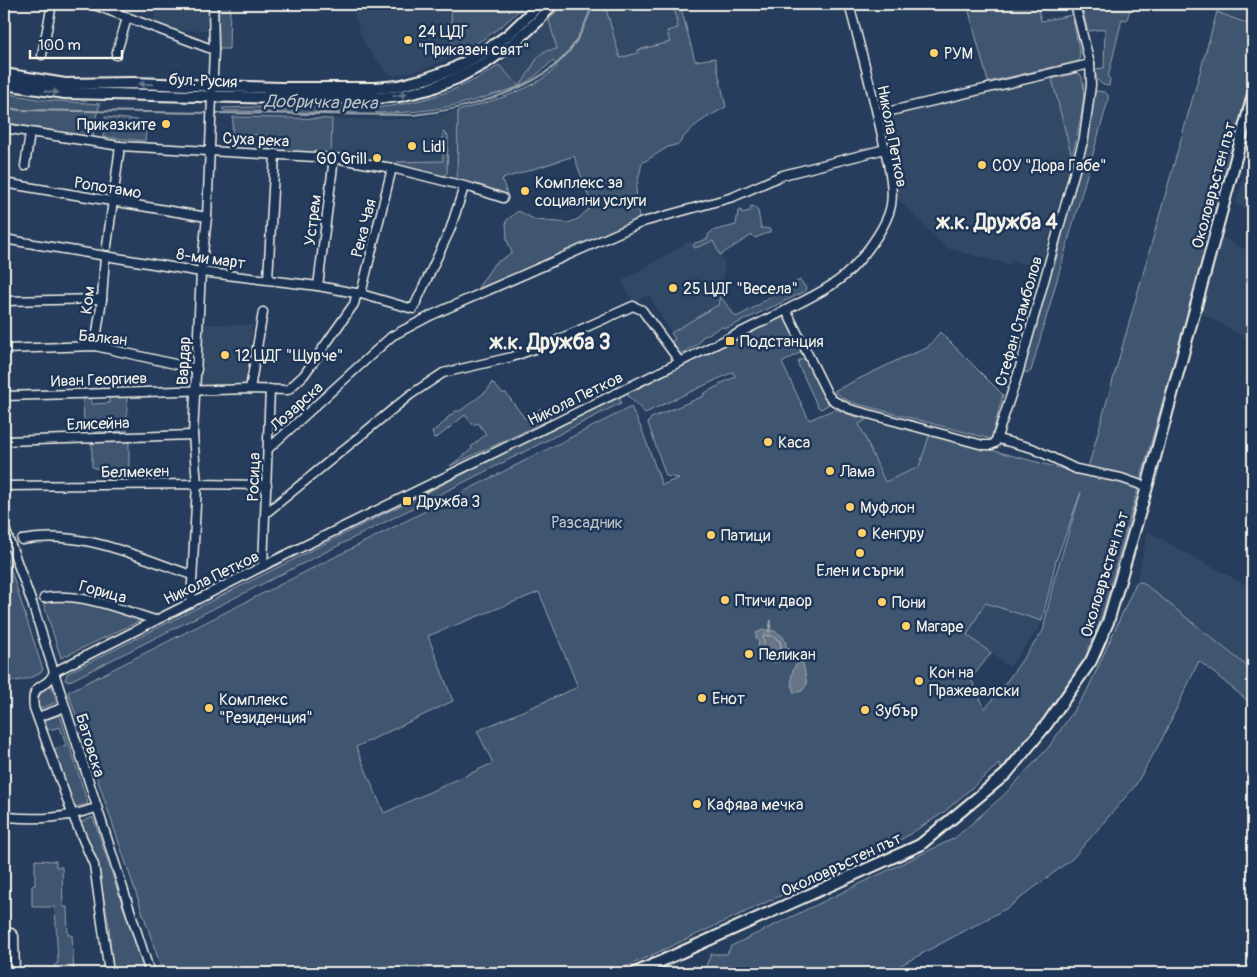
<svg xmlns="http://www.w3.org/2000/svg" width="1257" height="977" font-family="Pangolin,sans-serif">
<rect width="100%" height="100%" fill="#263d5d"/>
<filter id="ink" filterUnits="userSpaceOnUse"><feTurbulence type="fractalNoise" baseFrequency=".02" numOctaves="2"/><feDisplacementMap in="SourceGraphic" scale="10" xChannelSelector="R" yChannelSelector="G"/><feConvolveMatrix kernelMatrix="1 2 1 2 8 2 1 2 1" color-interpolation-filters="sRGB"/></filter>
<g filter="url(#ink)">
<g fill="#334966">
<path d="M155,4H209L211,30L168,31L151,25L155,15Z"/>
<path d="M351,4H451L452,57L422,69L394,76L384,69L368,49L359,30Z"/>
<path d="M600,4H673L692,82L625,100Z"/>
<path d="M1204,4H1253V26L1203,8Z"/>
<path d="M549,20L558,49L545,51L541,55L529,72L526,79L519,86L499,65L528,41Z"/>
<path d="M1052,79L1072,157L1040,268L1013,261L1011,265L946,248L896,197L895,174L883,117Z"/>
<path d="M458,111L457,182L392,164L331,154L332,119H411Z"/>
<path d="M1253,145V212L1236,204Z"/>
<path d="M1221,237L1253,253V330L1248,339L1201,313Z"/>
<path d="M690,241L695,248L713,241L725,264L718,305L671,333L649,295L633,302L622,281Z"/>
<path d="M203,324L253,325L244,385L200,386Z"/>
<path d="M867,419L930,434L919,467L885,482L859,424Z"/>
<path d="M1148,532L1253,589V657L1248,666L1142,582L1136,583Z"/>
<path d="M984,602L1042,621L1039,628L1009,667L967,635Z"/>
</g>
<g fill="#40546f" stroke="#9aa2ac" fill-rule="evenodd">
<path d="M218,4H230L229,49H219Z"/>
<path d="M451,4H525C504,27 479,43 452,57Z"/>
<path d="M563,4H623L606,9L620,58L638,53V50L670,42L667,31L678,28L675,12L676,5L680,4L695,61L715,58L726,107C707,117 690,126 679,144L668,147L642,163L636,189L639,221L477,289L494,264L512,253L507,240L506,221L518,211L536,220L568,223L578,219L592,206L574,156L502,179L508,197L457,182L458,111C491,101 531,92 557,67L553,61C542,70 532,80 519,86C509,91 497,93 486,97C445,109 419,113 376,113V108C419,103 463,91 499,65L519,86C528,78 535,56 545,51C549,50 554,50 557,49L549,20Z"/>
<path d="M967,4H1037L1041,21L1072,15L1080,54L1079,61L988,82Z"/>
<path d="M1081,4H1131L1127,20L1122,19L1108,77L1110,79L1109,86C1098,85 1096,79 1095,69L1104,68L1105,29L1088,31Z"/>
<path d="M1217,12L1253,26V70L1207,245L1101,619L1085,658L1042,720L1001,769L999,764L943,813L899,841L613,973H163L68,692L631,407L642,430L662,485L679,478L666,476L648,423L651,418L704,396L703,394L720,385V383H722L735,377L733,372L645,413L626,394L780,317L786,319L801,349V352L782,363L809,420L835,409L853,416L867,419L859,424L885,482L919,467L930,434L1086,475ZM1081,492L1054,580L1043,631L1007,681L985,709L971,679L991,653L967,635L985,603L1042,621L1056,561ZM539,592L578,687L477,731L493,763L384,813L356,747L453,701L428,636Z"/>
<path d="M1076,73L1080,74C1090,88 1076,140 1072,157L1052,79Z"/>
<path d="M1096,91L1105,92L1108,95V101L1031,371L1026,373L1023,369L1049,278C1056,262 1061,246 1062,228L1088,137L1093,95Z"/>
<path d="M4,93L43,100L100,104L95,120L93,138L4,122Z"/>
<path d="M299,106L356,107L358,113L224,111L222,108L255,107L279,111Z"/>
<path d="M105,117L147,121L145,141L103,137Z"/>
<path d="M233,117L332,119L331,154L270,150L265,135L232,134Z"/>
<path d="M444,132L448,136L447,173L441,178L397,165V162L443,161V133Z"/>
<path d="M751,206L755,207L758,211L761,228L771,229L770,232L755,238L752,235L720,255L713,241L695,248L693,245L695,243L708,239V235L712,231L736,225L738,211L741,210L742,213L750,211Z"/>
<path d="M800,280L806,288L804,292L727,328L721,327L701,338L698,344L680,354L671,342L675,339L671,333L718,305L720,296L736,317C758,307 778,291 800,280Z"/>
<path d="M940,332L1003,395L991,439L854,403L843,398L834,391L902,358L927,348Z"/>
<path d="M802,359L807,360L817,383L828,401V405L821,409L818,407L798,364L799,360Z"/>
<path d="M492,382L502,393H506L525,419L541,408L551,419L450,466L472,449L471,447L486,434L478,423L473,425L465,415L438,437L434,438L432,432L446,421L447,418L456,411H460L488,390Z"/>
<path d="M127,395V431L94,432L93,425L84,426L83,396H91V404L109,403V396Z"/>
<path d="M616,397L620,398L621,403L72,680L68,681L65,680L67,674L70,672Z"/>
<path d="M129,440V482L121,476L92,467V441Z"/>
<path d="M4,549L43,670C32,680 18,681 4,682Z"/>
<path d="M1142,582L1253,671V705L1199,661L1161,741L1135,786L1073,858L1009,907L886,973H703L711,954H727L731,946L955,838L1004,795L1048,748L1087,691L1136,583Z"/>
<path d="M63,599L102,607L144,619L61,658L43,602Z"/>
<path d="M51,685L57,702L39,709L36,700L46,687Z"/>
<path d="M60,715L88,804L74,807L54,749L66,745L60,727L48,730L45,720Z"/>
<path d="M93,817L145,973H112L109,925L100,879L80,823Z"/>
<path d="M35,860L56,861V867H62L63,907H67L68,935H72L74,973H47L58,962L55,907H32V886L35,885Z"/>
</g>
<g fill="#677588" stroke="#9fa7ae">
<path d="M763,630H768L770,632L772,630C780,634 786,637 786,646L797,657V660L794,661L787,657L777,662H768L757,651L759,642L756,638V633Z"/>
<path d="M799,662L803,663L807,684L802,691L794,693C790,684 790,668 799,662Z"/>
</g>
<g fill="none" stroke-linecap="round" stroke-linejoin="round">
<path stroke="#bcbfc2" stroke-width="1" d="M765,635L772,636L780,641L782,653L774,657H770L763,649L764,642L763,637Z"/>
<g stroke="#9fa7ae" stroke-width="2">
<path d="M4,107L19,110L209,113"/>
<path d="M213,113L413,115C462,110 529,93 564,57C578,42 586,23 593,4"/>
<path d="M769,632L771,621"/>
</g>
<defs>
<g id="minor">
<path d="M92,4L214,50"/>
<path d="M42,55L52,4"/>
<path d="M116,55L127,18"/>
<path d="M878,114L1090,64"/>
<path d="M4,128L120,146L334,158L392,168L472,188L503,198"/>
<path d="M25,166L30,133"/>
<path d="M4,183L207,217"/>
<path d="M4,239L201,272L318,286L361,294L413,309L450,230L464,187"/>
<path d="M107,246L120,146"/>
<path d="M268,279L275,154"/>
<path d="M318,286L334,158"/>
<path d="M361,294L392,168"/>
<path d="M4,301L102,299"/>
<path d="M786,310L828,395L834,401L850,409L983,445H991L995,443L1018,374L1084,138L1091,85L1090,64L1075,4"/>
<path d="M95,346L102,299L105,256"/>
<path d="M4,349L95,346L197,369"/>
<path d="M250,389L263,312"/>
<path d="M4,396L250,389L288,390L304,375L354,304L357,293"/>
<path d="M998,439L1032,448L1076,469L1121,478L1147,487"/>
<path d="M4,441L193,435"/>
<path d="M268,449L392,336L432,315L643,222L733,197L783,175L885,149"/>
<path d="M4,486L197,484L267,485"/>
<path d="M266,513L410,395L443,373L512,357L553,342L633,306L642,310L680,362"/>
<path d="M4,526L32,603L150,973"/>
<path d="M22,540C81,529 138,557 192,575"/>
<path d="M263,566L270,389"/>
<path d="M44,598C81,592 119,609 155,620"/>
<path d="M191,603L197,484L193,435L201,272L207,217L214,50L213,4"/>
<path d="M54,672L263,566L786,310C803,301 821,293 836,282C856,269 887,228 891,205C894,186 888,164 884,145C874,97 861,51 849,4"/>
<path d="M54,672C47,691 30,680 34,708L73,816L94,865L109,973"/>
<path d="M38,717L65,707"/>
<path d="M4,819L8,817C41,820 65,818 96,808"/>
<path d="M4,932L11,933L14,936L15,973"/>
</g>
<g id="major">
<path d="M4,74L65,84L133,83L280,88H375L398,86L425,79L453,69L482,53L508,35L531,13L539,4"/>
<path d="M4,84L65,93L280,98H375L400,96L429,89L457,78L487,62L514,43L539,20L552,4"/>
<path d="M635,973L920,845L1006,774L1047,724L1091,661L1108,622L1147,487L1253,95"/>
</g>
</defs>
<use href="#minor" stroke="#f4f1e8" stroke-width="11"/>
<use href="#major" stroke="#f4f1e8" stroke-width="14"/>
<use href="#minor" stroke="#1d3557" stroke-width="8"/>
<use href="#major" stroke="#1d3557" stroke-width="10"/>
</g>
<defs><path id="oneway-solid" d="M-6-.8H1V-3.2L6.5 0L1 3.2V.8H-6Z" transform="scale(1.25)"/></defs>
<g fill="#68778a">
<use href="#oneway-solid" transform="translate(146 84) rotate(-179)"/>
<use href="#oneway-solid" transform="translate(52 92) rotate(6)"/>
<use href="#oneway-solid" transform="translate(400 95) rotate(-10)"/>
</g>
</g>
<g fill="#ffd166" stroke="#1d3557" stroke-width="2">
<circle cx="408" cy="40" r="5"/>
<circle cx="934" cy="53" r="5"/>
<circle cx="166" cy="124" r="5"/>
<circle cx="412" cy="146" r="5"/>
<circle cx="377" cy="158" r="5"/>
<circle cx="982" cy="165" r="5"/>
<circle cx="525" cy="191" r="5"/>
<circle cx="673" cy="288" r="5"/>
<rect x="725" y="336" width="10" height="10" rx="2.5"/>
<circle cx="225" cy="355" r="5"/>
<circle cx="768" cy="442" r="5"/>
<circle cx="830" cy="471" r="5"/>
<rect x="402" y="496" width="10" height="10" rx="2.5"/>
<circle cx="850" cy="507" r="5"/>
<circle cx="862" cy="533" r="5"/>
<circle cx="711" cy="535" r="5"/>
<circle cx="860" cy="553" r="5"/>
<circle cx="725" cy="600" r="5"/>
<circle cx="882" cy="602" r="5"/>
<circle cx="906" cy="626" r="5"/>
<circle cx="749" cy="654" r="5"/>
<circle cx="919" cy="681" r="5"/>
<circle cx="702" cy="698" r="5"/>
<circle cx="209" cy="708" r="5"/>
<circle cx="865" cy="710" r="5"/>
<circle cx="697" cy="804" r="5"/>
</g>
<g text-anchor="middle" stroke-width="5" stroke-linejoin="round" paint-order="stroke">
<g font-size="16" fill="#f4f1e8" stroke="#1d3557" text-anchor="start">
<text x="418" y="37">24 ЦДГ<tspan x="418" dy="18">"Приказен свят"</tspan></text>
<text x="944" y="59">РУМ</text>
<text x="156" y="130" text-anchor="end">Приказките</text>
<text x="422" y="152">Lidl</text>
<text x="367" y="164" text-anchor="end">GO Grill</text>
<text x="992" y="171">СОУ "Дора Габе"</text>
<text x="535" y="188">Комплекс за<tspan x="535" dy="18">социални услуги</tspan></text>
<text x="683" y="294">25 ЦДГ "Весела"</text>
<text x="740" y="347">Подстанция</text>
<text x="235" y="361">12 ЦДГ "Щурче"</text>
<text x="778" y="448">Каса</text>
<text x="840" y="477">Лама</text>
<text x="417" y="507">Дружба 3</text>
<text x="860" y="513">Муфлон</text>
<text x="872" y="539">Кенгуру</text>
<text x="721" y="541">Патици</text>
<text x="860" y="576" text-anchor="middle">Елен и сърни</text>
<text x="735" y="606">Птичи двор</text>
<text x="892" y="608">Пони</text>
<text x="916" y="632">Магаре</text>
<text x="759" y="660">Пеликан</text>
<text x="929" y="678">Кон на<tspan x="929" dy="18">Пражевалски</tspan></text>
<text x="712" y="704">Енот</text>
<text x="219" y="705">Комплекс<tspan x="219" dy="18">"Резиденция"</tspan></text>
<text x="875" y="716">Зубър</text>
<text x="707" y="810">Кафява мечка</text>
</g>
<g font-size="16" fill="#f4f1e8" stroke="#1d3557">
<text transform="translate(203 80) rotate(2)" y="6">бул. Русия</text>
<text transform="translate(893 136) rotate(79)" y="6">Никола Петков</text>
<text transform="translate(256 139) rotate(3)" y="6">Суха река</text>
<text transform="translate(1213 185) rotate(-75)" y="6">Околовръстен път</text>
<text transform="translate(108 187) rotate(9)" y="6">Ропотамо</text>
<text transform="translate(312 220) rotate(-83)" y="6">Устрем</text>
<text transform="translate(363 228) rotate(-76)" y="6">Река Чая</text>
<text transform="translate(211 258) rotate(8)" y="6">8-ми март</text>
<text transform="translate(87 300) rotate(-84)" y="6">Ком</text>
<text transform="translate(1018 321) rotate(-74)" y="6">Стефан Стамболов</text>
<text transform="translate(103 337) rotate(6)" y="6">Балкан</text>
<text transform="translate(183 361) rotate(-87)" y="6">Вардар</text>
<text transform="translate(99 379) rotate(-2)" y="6">Иван Георгиев</text>
<text transform="translate(575 398) rotate(-26)" y="6">Никола Петков</text>
<text transform="translate(296 406) rotate(-42)" y="6">Лозарска</text>
<text transform="translate(98 423) rotate(-2)" y="6">Елисейна</text>
<text transform="translate(135 471) rotate(-1)" y="6">Белмекен</text>
<text transform="translate(253 477) rotate(-88)" y="6">Росица</text>
<text transform="translate(1104 574) rotate(-73)" y="6">Околовръстен път</text>
<text transform="translate(211 577) rotate(-26)" y="6">Никола Петков</text>
<text transform="translate(103 591) rotate(15)" y="6">Горица</text>
<text transform="translate(91 745) rotate(73)" y="6">Батовска</text>
<text transform="translate(841 864) rotate(-25)" y="6">Околовръстен път</text>
</g>
<g font-size="16" fill="#bec2c4" stroke="#1d3557">
<text x="587" y="528">Разсадник</text>
</g>
<g font-size="18" font-style="italic" fill="#bcbfc2" stroke="#1d3557">
<text transform="translate(321 102) rotate(1)" y="6">Добричка река</text>
</g>
<g font-size="21" font-weight="bold" fill="#f4f1e8" stroke="#1d3557">
<text x="997" y="229">ж.к. Дружба 4</text>
<text x="550" y="349">ж.к. Дружба 3</text>
</g>
</g>
<rect width="1257" height="977" fill="none" stroke="#1d3557" stroke-width="20"/>
<rect x="10" y="10" width="1237" height="957" fill="none" stroke="#f4f1e8" stroke-width="2" filter="url(#ink)"/>
<path d="M30 50v8h92v-8" fill="none" stroke="#f4f1e8" stroke-width="2.5"/>
<text x="38" y="50" font-size="15" fill="#f4f1e8" stroke="#1d3557" stroke-width="4" paint-order="stroke">100 m</text>
</svg>
